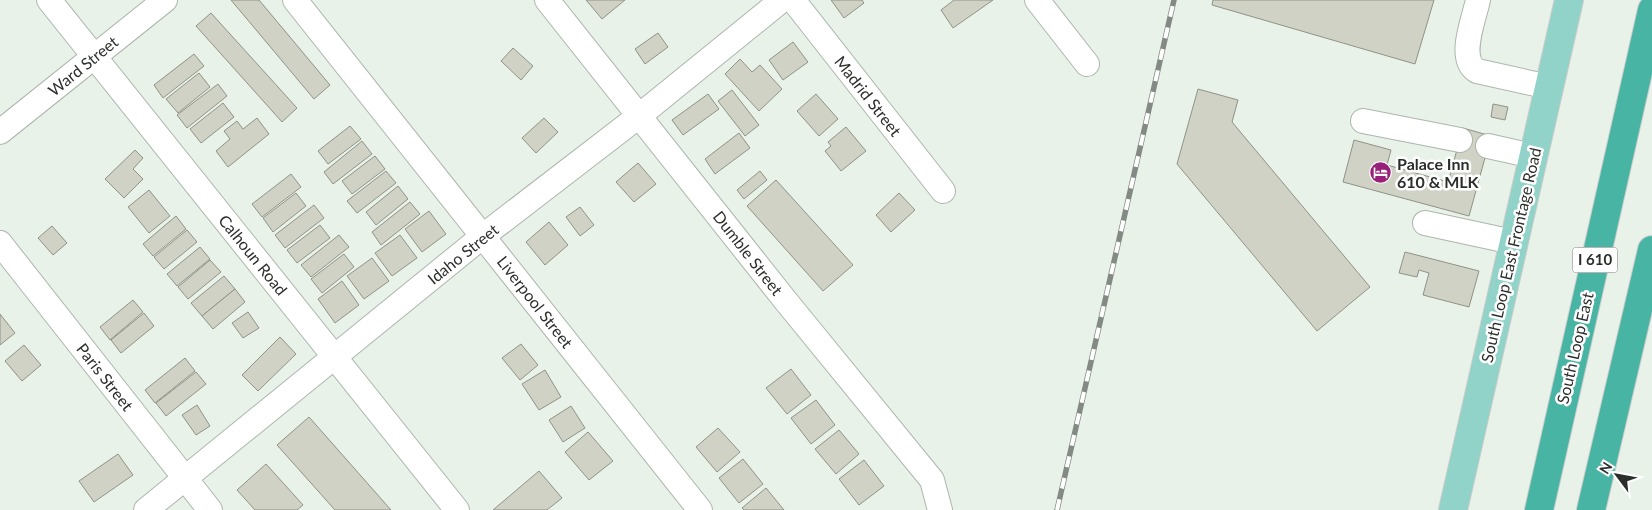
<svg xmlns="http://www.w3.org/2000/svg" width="1652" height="510" font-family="Lato,sans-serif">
<rect width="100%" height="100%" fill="#e8f2e9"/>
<g fill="#d0d2c6" stroke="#909286">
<path d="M231,0H259L330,85L314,99Z"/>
<path d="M586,0H625L602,19Z"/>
<path d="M831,0H862L864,3L844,18Z"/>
<path d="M954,0H993L953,28L941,10Z"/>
<path d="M1213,0H1434L1415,64L1212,5Z"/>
<path d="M211,13L297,108L282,122L196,26Z"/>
<path d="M658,33L668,47L645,64L635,49Z"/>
<path d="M793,42L808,62L783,80L769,60Z"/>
<path d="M513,48L533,66L521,80L501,61Z"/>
<path d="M194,54L204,66L163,98L154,85Z"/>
<path d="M740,59L752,72L760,65L782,89L759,111L725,74Z"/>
<path d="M199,73L210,87L178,113L166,99Z"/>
<path d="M218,84L227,96L187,128L177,115Z"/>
<path d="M1198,89L1238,100L1232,122L1370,287L1317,331L1177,164Z"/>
<path d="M732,90L759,125L745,136L718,101Z"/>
<path d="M708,94L719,109L683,135L672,120Z"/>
<path d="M816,94L838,119L819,136L797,111Z"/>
<path d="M223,103L234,117L201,143L190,129Z"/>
<path d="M1493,104L1508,107L1505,120L1491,117Z"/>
<path d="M257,118L269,134L228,167L216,151L230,139L224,131L237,121L243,129Z"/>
<path d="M544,118L558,132L536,153L522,138Z"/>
<path d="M350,126L361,139L328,164L318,151Z"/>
<path d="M846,127L866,151L841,171L825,151L831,146L828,142Z"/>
<path d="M1463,128L1491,136L1469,216L1343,182L1354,140L1391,150L1387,165L1448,182Z"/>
<path d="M739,133L750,148L715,174L705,159Z"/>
<path d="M362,141L372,154L333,184L324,172Z"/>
<path d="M135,150L143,158L133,169L143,179L124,198L105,179Z"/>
<path d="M375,156L385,169L352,194L342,181Z"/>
<path d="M638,163L656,184L634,202L616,182Z"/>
<path d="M386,171L396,183L357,213L347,201Z"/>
<path d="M760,171L767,180L744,199L737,190Z"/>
<path d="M291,174L301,187L262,217L252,204Z"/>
<path d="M776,180L853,265L823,291L747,206Z"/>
<path d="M398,186L408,199L376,225L366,212Z"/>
<path d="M149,190L170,216L149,233L128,207Z"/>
<path d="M296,193L306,206L273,232L263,218Z"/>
<path d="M899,193L915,210L891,232L876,215Z"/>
<path d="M410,202L420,214L381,245L372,232Z"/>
<path d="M314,205L324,218L285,248L275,235Z"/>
<path d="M580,207L594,225L580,236L566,217Z"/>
<path d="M429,211L446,234L422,252L405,229Z"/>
<path d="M176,216L186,229L153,256L143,244Z"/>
<path d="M549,222L568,245L545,265L526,242Z"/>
<path d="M320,225L330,238L297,263L287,250Z"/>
<path d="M52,226L67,243L53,255L38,238Z"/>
<path d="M187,230L197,242L164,269L154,257Z"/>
<path d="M339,235L349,247L311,277L301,265Z"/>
<path d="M400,235L417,258L392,276L375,253Z"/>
<path d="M200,247L210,259L177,286L167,274Z"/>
<path d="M1405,252L1479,271L1469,307L1423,295L1429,273L1419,270L1417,277L1399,273Z"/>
<path d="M344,254L354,267L322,293L311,279Z"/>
<path d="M372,258L389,281L364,299L347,276Z"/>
<path d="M210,260L221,272L188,299L178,287Z"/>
<path d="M224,276L235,289L202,316L191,303Z"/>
<path d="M342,281L359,305L335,323L318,299Z"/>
<path d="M235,289L245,302L213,329L202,316Z"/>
<path d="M133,300L143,312L110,340L100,327Z"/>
<path d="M248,312L259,328L243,338L232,323Z"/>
<path d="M144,313L154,326L121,353L111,340Z"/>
<path d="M0,314L15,333L0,345Z"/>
<path d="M280,337L296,354L258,391L242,375Z"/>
<path d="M521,344L538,365L520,380L502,358Z"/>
<path d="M24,345L41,365L22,381L5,361Z"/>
<path d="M185,358L195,371L155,403L145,390Z"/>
<path d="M791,369L811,395L787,414L766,388Z"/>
<path d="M545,370L561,397L539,410L522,384Z"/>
<path d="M196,372L206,384L166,416L156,403Z"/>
<path d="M816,400L835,425L811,444L791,418Z"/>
<path d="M197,405L210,426L196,435L182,415Z"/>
<path d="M571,406L585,428L563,442L549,420Z"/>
<path d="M309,417L391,510H335L277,445Z"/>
<path d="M718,428L740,452L717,472L696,447Z"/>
<path d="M839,430L859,454L836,474L815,449Z"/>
<path d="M588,432L613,461L589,480L565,452Z"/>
<path d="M118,454L133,475L94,502L79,481Z"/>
<path d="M743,459L763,484L739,503L719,478Z"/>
<path d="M864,460L884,486L859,505L839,479Z"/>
<path d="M266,464L303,505L297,510H255L237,490Z"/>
<path d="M539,471L562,498L547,510H493Z"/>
<path d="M766,488L784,510H744L742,508Z"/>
</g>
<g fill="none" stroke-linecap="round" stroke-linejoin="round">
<defs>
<g id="minor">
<path d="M49,0L457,510"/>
<path d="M295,0L700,510"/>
<path d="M547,0L785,300L932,480L940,510"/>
<path d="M793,0L943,191"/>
<path d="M1037,0L1087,64"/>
<path d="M1478,0C1474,19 1457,59 1477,71L1549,87"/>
<path d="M1363,121L1460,140"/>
<path d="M0,132L165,0"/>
<path d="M1488,146L1533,156"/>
<path d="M1425,223L1513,242"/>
<path d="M0,243L210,510"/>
<path d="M146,510L483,236L639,116L782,0"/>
</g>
<path id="major" d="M1453,510L1569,0"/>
<g id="highway">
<path d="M1539,510L1652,10"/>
<path d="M1591,510L1652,250"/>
</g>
</defs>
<use href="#minor" stroke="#acb6ad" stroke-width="26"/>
<use href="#major" stroke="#cccdcc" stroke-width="30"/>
<use href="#highway" stroke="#cccdcc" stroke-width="30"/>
<use href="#minor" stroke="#fff" stroke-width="24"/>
<use href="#major" stroke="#91d3c8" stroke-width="28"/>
<use href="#highway" stroke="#48b5a4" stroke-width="28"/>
<defs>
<path id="rail" d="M1057,510L1174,0"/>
</defs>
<use href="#rail" stroke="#838a84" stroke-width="5.5"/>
<use href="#rail" stroke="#fff" stroke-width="4" stroke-dasharray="11" stroke-linecap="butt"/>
</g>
<defs>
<symbol id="hotel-disc" viewBox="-11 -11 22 22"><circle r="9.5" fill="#981f7a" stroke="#fff"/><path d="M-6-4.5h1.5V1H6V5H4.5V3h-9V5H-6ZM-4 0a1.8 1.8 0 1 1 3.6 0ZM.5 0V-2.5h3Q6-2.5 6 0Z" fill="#fff"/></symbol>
</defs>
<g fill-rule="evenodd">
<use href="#hotel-disc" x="1368" y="160" width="25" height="25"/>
</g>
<g text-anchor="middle" stroke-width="5" stroke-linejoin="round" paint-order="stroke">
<rect fill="#fff" stroke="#6b6d6b" stroke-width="1" x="1572.5" y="247.5" width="45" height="25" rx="4"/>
<g font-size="15" font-weight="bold" fill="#2b2f2b">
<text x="1595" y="265">I 610</text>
</g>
<g font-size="16" fill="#2b2f2b" stroke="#fff">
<text transform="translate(83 66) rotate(-39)" y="6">Ward Street</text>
<text transform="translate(868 96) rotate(52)" y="6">Madrid Street</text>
<text transform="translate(748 253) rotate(52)" y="6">Dumble Street</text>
<text transform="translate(463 254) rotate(-39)" y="6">Idaho Street</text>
<text transform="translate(253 255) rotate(51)" y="6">Calhoun Road</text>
<text transform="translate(1511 255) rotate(-77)" y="6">South Loop East Frontage Road</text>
<text transform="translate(535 302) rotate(52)" y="6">Liverpool Street</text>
<text transform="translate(1575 348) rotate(-77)" y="6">South Loop East</text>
<text transform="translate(105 377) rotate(52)" y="6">Paris Street</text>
</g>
<g font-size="16" font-weight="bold" fill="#2b2f2b" stroke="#fff" text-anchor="start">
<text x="1397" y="170">Palace Inn<tspan x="1397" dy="18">610 &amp; MLK</tspan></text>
</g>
</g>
<g transform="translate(1617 475) rotate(302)" stroke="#ffffff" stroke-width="4" paint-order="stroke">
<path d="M0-4L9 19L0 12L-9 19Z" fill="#2b2f2b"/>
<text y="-8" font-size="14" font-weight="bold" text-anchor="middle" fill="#2b2f2b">N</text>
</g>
</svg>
